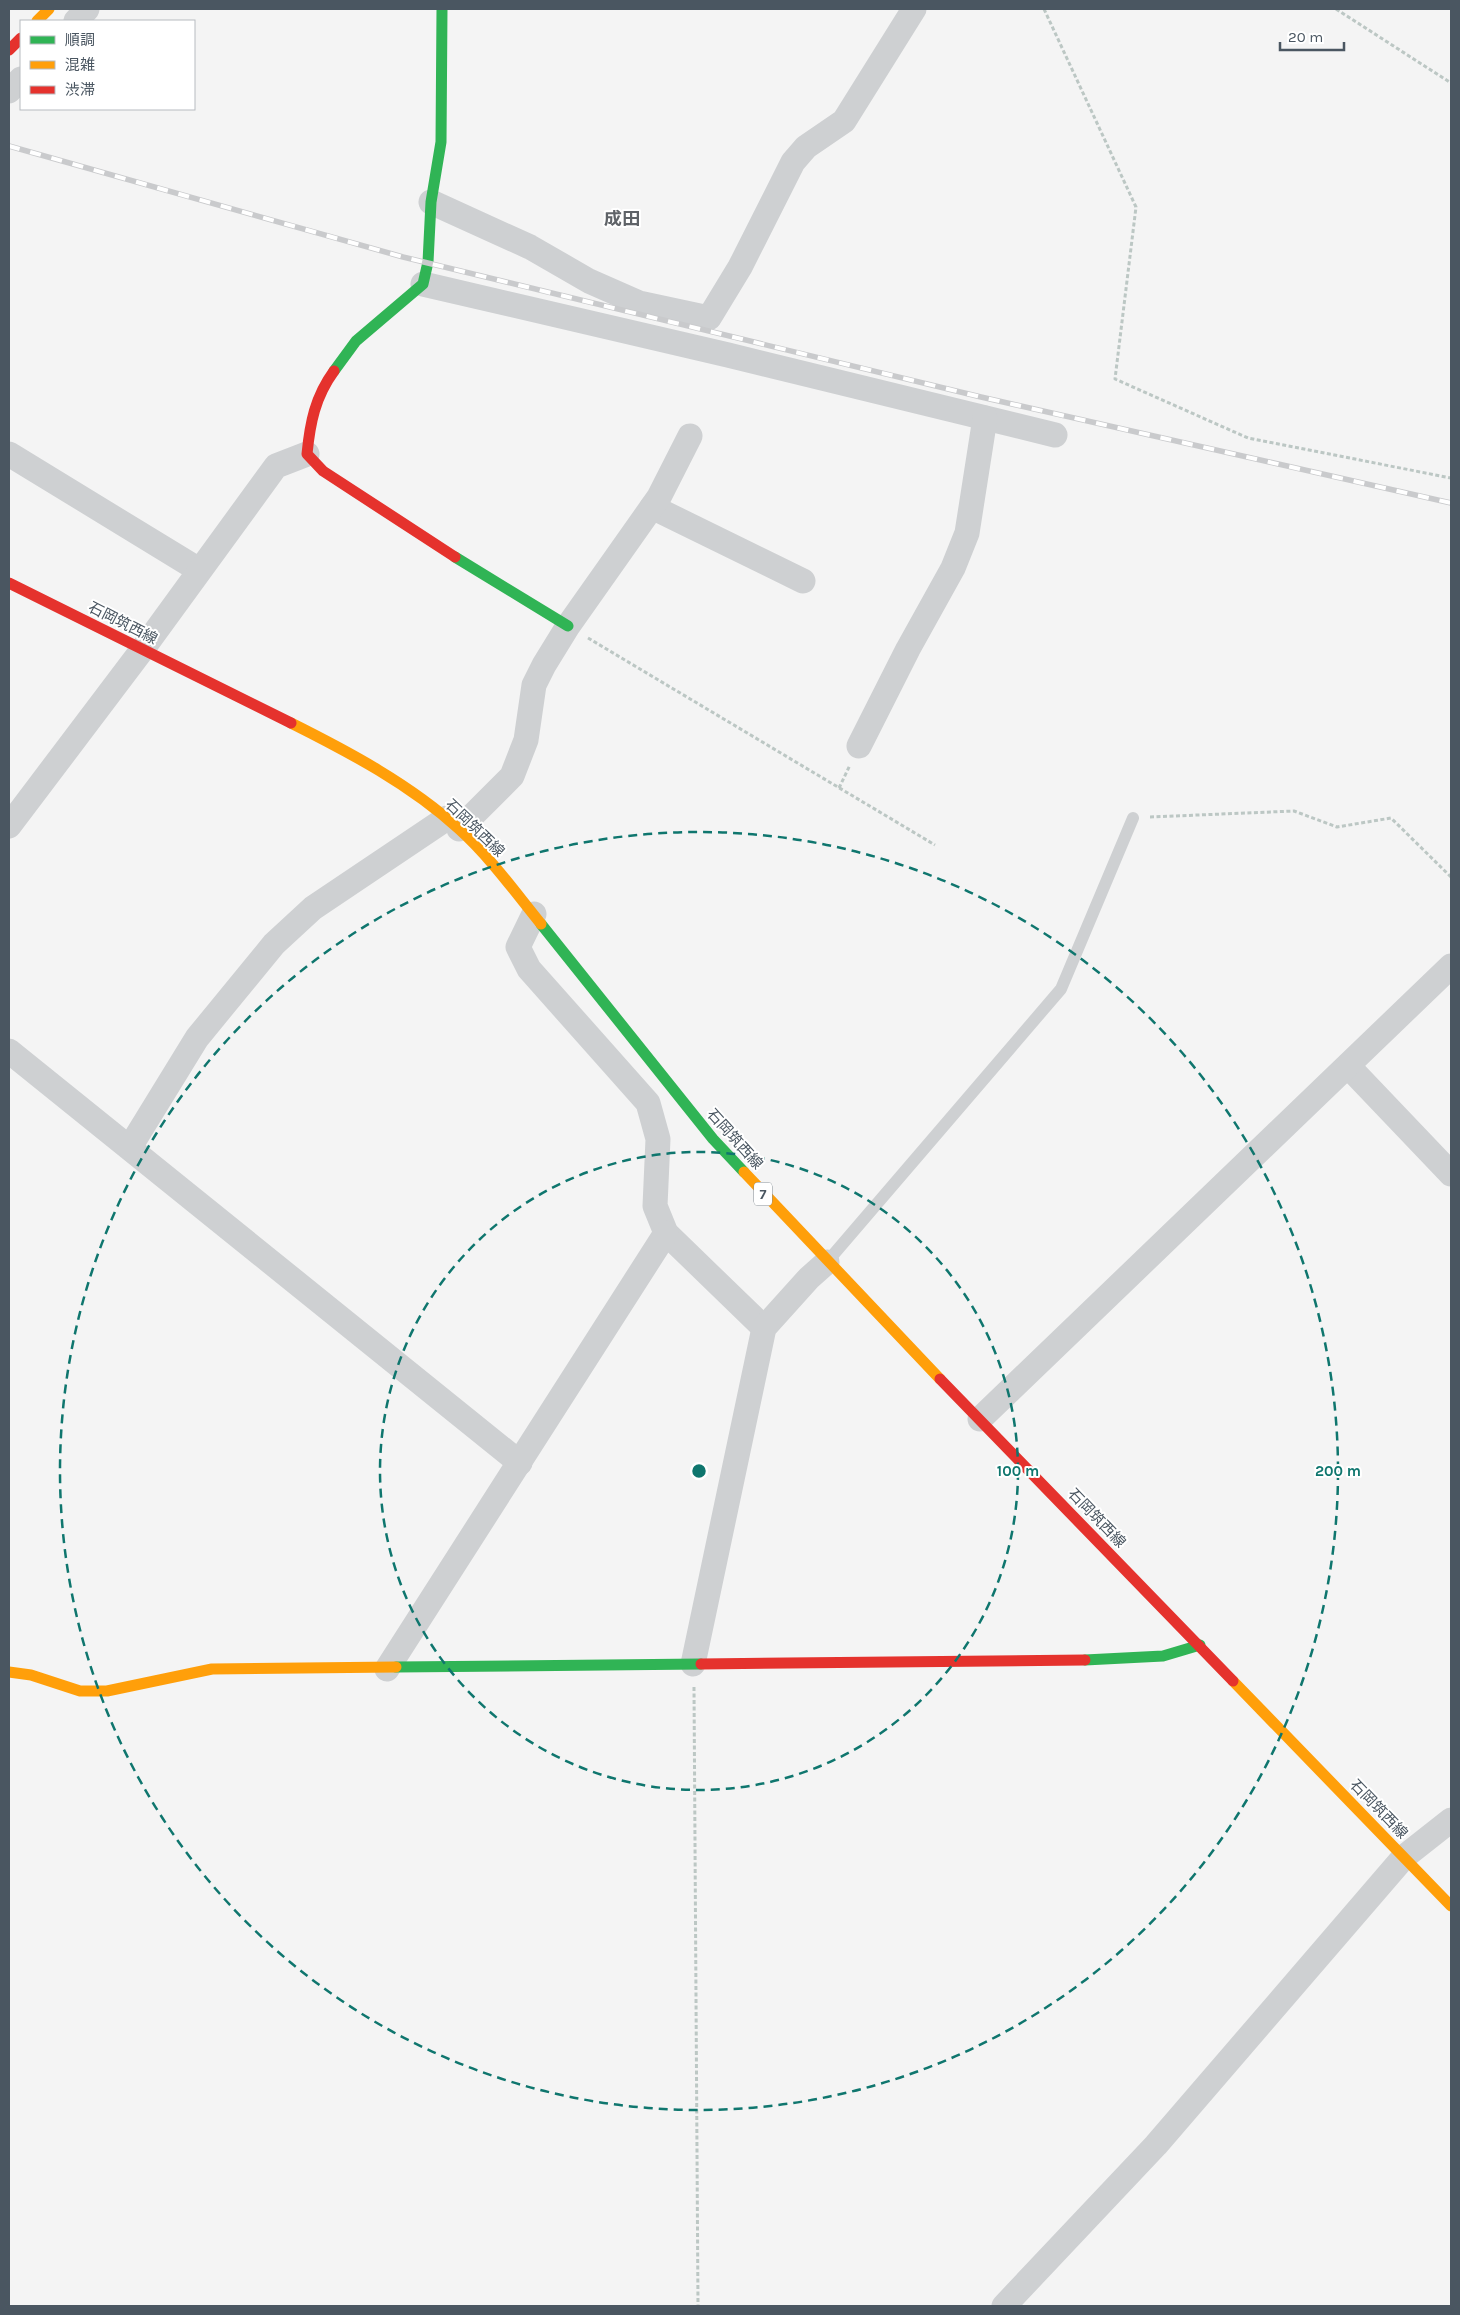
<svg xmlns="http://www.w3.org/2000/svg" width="1460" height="2315" font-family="Karla,'Noto Sans JP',sans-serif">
<rect width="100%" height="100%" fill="#f4f4f4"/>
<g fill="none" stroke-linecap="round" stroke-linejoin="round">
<g stroke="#bcc7c4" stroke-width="3" stroke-dasharray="4 2.5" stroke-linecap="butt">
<path d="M1044,9L1136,207L1115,379L1248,438L1451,478"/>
<path d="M1336,9L1451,83"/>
<path d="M588,638L935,845"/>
<path d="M839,788L850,765"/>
<path d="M1150,817L1294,811L1337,827L1391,818L1451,877"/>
<path d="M694,1687L698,2306"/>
</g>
<path stroke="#ced0d2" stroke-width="12" d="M827,1262L1061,989L1133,818"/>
<g stroke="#ced0d2" stroke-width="25">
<path d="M76,21L87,9"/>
<path d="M9,91L21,79"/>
<path d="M431,202L530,247L589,281L639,303L709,318L740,267L793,162L806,147L844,121L914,9"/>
<path d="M423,284L728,355L1055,435"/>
<path d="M9,454L199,570"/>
<path d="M652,507L803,581"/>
<path d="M859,746L908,649L953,568L967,533L985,418"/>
<path d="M9,826L142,650L276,466L307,454"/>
<path d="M459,829L512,776L526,740L534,685L544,665L568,626L659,497L690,436"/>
<path d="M534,914L518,947L529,969L648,1103L658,1139L655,1206L666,1233L764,1328"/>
<path d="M9,1051L520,1463"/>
<path d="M1348,1066L1451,1174"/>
<path d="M130,1147L197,1038L274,944L313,908L447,818"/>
<path d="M980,1419L1451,966"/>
<path d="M693,1664L764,1328L809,1278L827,1262"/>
<path d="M387,1669L666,1233"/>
<path d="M1004,2306L1156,2145L1404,1857L1451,1820"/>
</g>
<g stroke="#30b455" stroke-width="11">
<path d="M334,371L356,341L423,284L428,262L431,202L441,142L442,9"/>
<path d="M455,557L568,626"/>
<path d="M541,924L713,1139L744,1172"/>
<path d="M1085,1660L1163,1656L1200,1645"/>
<path d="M396,1667L701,1664"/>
</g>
<g stroke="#ff9f0a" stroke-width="11">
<path d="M37,21L49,9"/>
<path d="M291,723C349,752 411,785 459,829C490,857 515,892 541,924"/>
<path d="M744,1172L940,1379"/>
<path d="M9,1672L31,1675L80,1691H107L212,1669L396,1667"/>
<path d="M1233,1681L1451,1906"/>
</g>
<g stroke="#e5322d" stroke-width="11">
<path d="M9,50L21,38"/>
<path d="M334,371C315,397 310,423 307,454L323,471L455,557"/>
<path d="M9,583L291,723"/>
<path d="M940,1379L1233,1681"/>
<path d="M701,1664L1085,1660"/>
</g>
<defs>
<path id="rail" d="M9,146L403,257L981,397L1451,503"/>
</defs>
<use href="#rail" stroke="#c9cacc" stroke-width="5.5"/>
<use href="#rail" stroke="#fff" stroke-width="4" stroke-dasharray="11" stroke-linecap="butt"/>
</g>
<g fill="none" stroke="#0f766e" stroke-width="2.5" stroke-dasharray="9 6">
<circle cx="699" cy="1471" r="319"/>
<circle cx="699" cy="1471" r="639"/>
</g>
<g text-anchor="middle" stroke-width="4" stroke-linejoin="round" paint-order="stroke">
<rect fill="#fff" stroke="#808990" stroke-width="1" x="754" y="1182.5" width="18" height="23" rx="4"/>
<g font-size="14" font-weight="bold" fill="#4a5661">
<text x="763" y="1199">7</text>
</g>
<g font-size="15" fill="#4a5661" stroke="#fff">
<text transform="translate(123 623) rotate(27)" y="5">石岡筑西線</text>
<text transform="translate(475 828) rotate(44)" y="5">石岡筑西線</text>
<text transform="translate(735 1139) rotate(48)" y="5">石岡筑西線</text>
<text transform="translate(1097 1518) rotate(46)" y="5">石岡筑西線</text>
<text transform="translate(1379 1809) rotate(46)" y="5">石岡筑西線</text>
</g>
<g font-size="18" font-weight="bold" fill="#5f6368" stroke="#fff">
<text x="622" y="225">成田</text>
</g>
</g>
<circle cx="699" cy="1471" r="8" fill="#0f766e" stroke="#fff" stroke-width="2.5"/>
<g font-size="15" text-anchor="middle" font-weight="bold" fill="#0f766e" stroke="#fff" stroke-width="4" stroke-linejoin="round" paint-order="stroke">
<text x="1018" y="1476">100 m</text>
<text x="1338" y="1476">200 m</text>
</g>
<rect width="1460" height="2315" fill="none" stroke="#4a5661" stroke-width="20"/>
<rect x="20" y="20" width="175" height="90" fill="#ffffff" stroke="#b7bbc0"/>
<rect x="30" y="36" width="25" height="8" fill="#30b455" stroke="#b7bbc0"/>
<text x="65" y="45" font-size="15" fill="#4a5661">順調</text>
<rect x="30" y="61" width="25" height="8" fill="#ff9f0a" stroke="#b7bbc0"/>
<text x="65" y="70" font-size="15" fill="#4a5661">混雑</text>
<rect x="30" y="86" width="25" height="8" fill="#e5322d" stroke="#b7bbc0"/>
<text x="65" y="95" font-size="15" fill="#4a5661">渋滞</text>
<path d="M1280 42v8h64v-8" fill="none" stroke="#4a5661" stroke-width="2.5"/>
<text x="1288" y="42" font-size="15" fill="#4a5661" stroke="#ffffff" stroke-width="4" paint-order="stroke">20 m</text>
</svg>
